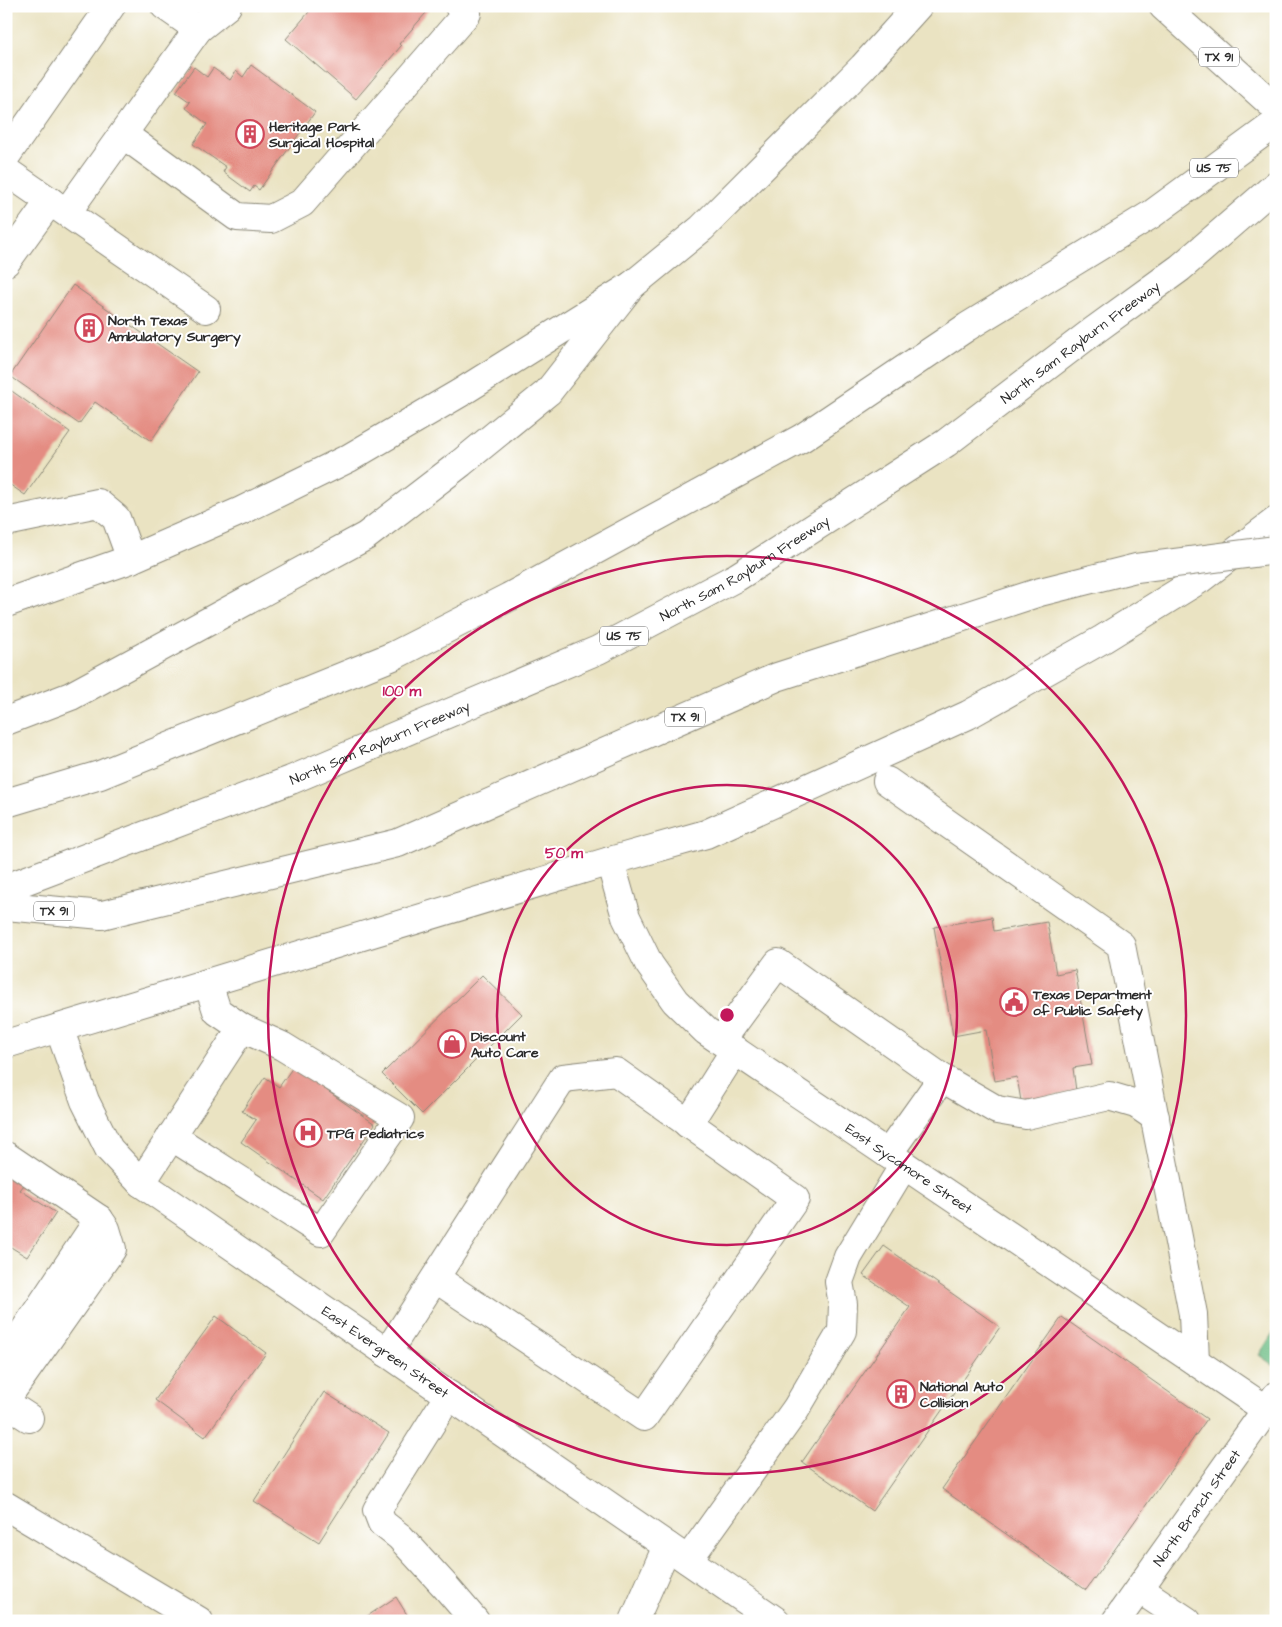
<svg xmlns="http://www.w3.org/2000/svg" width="1282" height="1627" font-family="'Architects Daughter',sans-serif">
<rect width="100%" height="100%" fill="#fff"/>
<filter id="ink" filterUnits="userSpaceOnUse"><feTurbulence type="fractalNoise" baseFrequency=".02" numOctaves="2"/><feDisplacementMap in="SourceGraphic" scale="10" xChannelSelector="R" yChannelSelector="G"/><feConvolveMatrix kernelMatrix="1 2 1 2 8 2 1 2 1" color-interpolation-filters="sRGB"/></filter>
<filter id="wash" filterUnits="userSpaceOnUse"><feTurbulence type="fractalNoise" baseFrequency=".0096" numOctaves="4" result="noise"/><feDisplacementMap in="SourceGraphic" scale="20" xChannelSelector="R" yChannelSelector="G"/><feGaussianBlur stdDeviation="1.12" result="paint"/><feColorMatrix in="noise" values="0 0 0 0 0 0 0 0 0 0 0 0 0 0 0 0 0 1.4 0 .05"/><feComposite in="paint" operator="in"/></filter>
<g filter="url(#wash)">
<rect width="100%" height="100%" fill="#eae3c2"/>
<path fill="#70be87" stroke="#4e7459" d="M1276,1328V1367L1259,1355Z"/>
<g id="blocks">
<g fill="#e48c82">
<path d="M314,6H432L399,44L401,46L356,99L286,39Z"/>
<path d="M251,65L315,112L259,190L254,186L250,192L223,172L226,167L193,144L207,124L186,108L190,102L176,92L194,67L207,77L213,68L230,80L236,71L243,77Z"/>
<path d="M73,285L198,372L151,441L95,402L79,424L10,376Z"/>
<path d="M6,387L70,432L25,495L6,482Z"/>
<path d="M992,917L994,931L1047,922L1056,974L1075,970L1092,1065L1073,1068L1076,1091L1021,1101L1017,1077L995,1081L986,1030L953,1036L934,927Z"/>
<path d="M482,975L522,1014L422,1114L382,1074Z"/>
<path d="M293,1067L375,1124L323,1199L241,1142L256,1120L242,1111L265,1077L279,1087Z"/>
<path d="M6,1173L24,1185L20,1190L56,1213L27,1257L6,1244Z"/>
<path d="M884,1246L1000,1327L872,1511L802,1462L910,1307L863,1275Z"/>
<path d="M216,1316L266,1353L205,1437L155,1400Z"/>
<path d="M1062,1317L1207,1419L1086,1590L942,1489Z"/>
<path d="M324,1392L389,1433L319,1542L254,1501Z"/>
<path d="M396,1597L411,1621H360Z"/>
</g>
</g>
</g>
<g filter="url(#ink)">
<use href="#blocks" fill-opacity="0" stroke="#8a8776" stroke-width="1"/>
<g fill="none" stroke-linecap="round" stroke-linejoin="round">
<defs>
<g id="minor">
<path d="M165,6L198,29"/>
<path d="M124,135L237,217L271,219L302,203L467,13L459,6"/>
<path d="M6,171L206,309"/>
<path d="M67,212L198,29L227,6"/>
<path d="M6,262L50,201"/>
<path d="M6,522L98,503L116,518L131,559"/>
<path d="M887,781L1121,945L1193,1314L1195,1361"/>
<path id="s1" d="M610,861L626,917L649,964L675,1001L706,1031L1276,1416"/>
<path id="s2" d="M59,1028L85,1101L109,1149L141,1183L776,1621"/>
<path d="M721,1041L778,963L942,1078L997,1110L1026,1115L1109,1096L1136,1104L1155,1117"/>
<path d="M688,1124L735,1050"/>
<path d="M171,1136L321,1232L400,1118L282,1046L242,1028"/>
<path d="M888,1154L942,1078"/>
<path d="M6,1156L99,1219L6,1358"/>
<path d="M141,1183L242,1028L217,1011L208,983"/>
<path d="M387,1353L563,1078L616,1072L795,1199L644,1417L435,1278"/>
<path d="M449,1395L377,1510L382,1523L400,1537L445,1586L475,1621"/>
<path d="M6,1399L112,1249L106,1229L99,1219"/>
<path d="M6,1403L29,1418"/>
<path d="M6,1506L199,1621"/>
<path d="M688,1560L796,1409L842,1331L843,1304L839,1282L848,1257L904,1165"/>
<path d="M1139,1589L1187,1621"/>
<path d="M634,1621L667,1546"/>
<path id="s3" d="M1116,1621L1276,1396"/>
</g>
<g id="major">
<path d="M1163,6L1276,108"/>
<path d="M6,156L111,6"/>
<path d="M6,603L131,559L241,511L349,458L460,393L631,286L702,228L863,67L918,6"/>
<path d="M6,1044L610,861L706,834L968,715L1103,639L1200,579L1276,521"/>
</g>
<g id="highway">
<path d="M6,721L71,696L366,536L461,463L548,392L631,286"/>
<path d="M6,803L100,775L393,656L509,597L802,438L967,327L1152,214L1276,123"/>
<path id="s4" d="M6,888L291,780L598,650L737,577L946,443L1092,332L1180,268L1276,185"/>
<path d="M6,906L102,915"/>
</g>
</defs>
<use href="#minor" stroke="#8a8776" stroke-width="30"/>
<use href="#major" stroke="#8a8776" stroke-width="30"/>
<use href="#highway" stroke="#8a8776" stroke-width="30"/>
<use href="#minor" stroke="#fff" stroke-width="28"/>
<use href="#major" stroke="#fff" stroke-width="28"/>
<use href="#highway" stroke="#fff" stroke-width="28"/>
<defs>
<path id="highway-bridge" d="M102,915L398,843L777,677L1040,592L1136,568L1276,550"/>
</defs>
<use href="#highway-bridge" stroke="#8a8776" stroke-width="30" stroke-linecap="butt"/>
<use href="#highway-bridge" stroke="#fff" stroke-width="28"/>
</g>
</g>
<g fill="none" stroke="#c2185b" stroke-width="2.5">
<circle cx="727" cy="1015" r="230"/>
<circle cx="727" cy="1015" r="459"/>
</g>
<defs>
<symbol id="building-ring" viewBox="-11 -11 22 22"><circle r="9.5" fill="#fff" stroke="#d1495b" stroke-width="1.5"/><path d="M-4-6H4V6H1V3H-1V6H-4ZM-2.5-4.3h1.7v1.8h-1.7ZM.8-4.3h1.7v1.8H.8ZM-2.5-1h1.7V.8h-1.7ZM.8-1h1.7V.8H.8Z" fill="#d1495b"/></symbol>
<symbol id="civic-ring" viewBox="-11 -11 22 22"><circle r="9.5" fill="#fff" stroke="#d1495b" stroke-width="1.5"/><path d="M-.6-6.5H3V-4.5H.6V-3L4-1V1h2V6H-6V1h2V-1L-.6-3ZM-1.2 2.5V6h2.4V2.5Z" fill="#d1495b"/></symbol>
<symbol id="shop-ring" viewBox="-11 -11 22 22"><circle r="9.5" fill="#fff" stroke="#d1495b" stroke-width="1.5"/><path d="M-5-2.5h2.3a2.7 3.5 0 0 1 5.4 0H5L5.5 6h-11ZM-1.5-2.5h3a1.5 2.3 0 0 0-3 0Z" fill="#d1495b"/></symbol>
<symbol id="hospital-ring" viewBox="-11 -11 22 22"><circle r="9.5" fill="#fff" stroke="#d1495b" stroke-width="1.5"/><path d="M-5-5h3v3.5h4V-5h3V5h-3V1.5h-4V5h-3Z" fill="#d1495b"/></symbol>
</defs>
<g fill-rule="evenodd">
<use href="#building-ring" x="234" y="118" width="32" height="32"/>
<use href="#building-ring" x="73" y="312" width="32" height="32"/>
<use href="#civic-ring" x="998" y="986" width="32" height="32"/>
<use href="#shop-ring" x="436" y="1028" width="32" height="32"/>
<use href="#hospital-ring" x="292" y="1117" width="32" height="32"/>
<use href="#building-ring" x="885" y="1378" width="32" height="32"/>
</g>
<g text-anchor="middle" stroke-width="4" stroke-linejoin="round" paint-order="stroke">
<g fill="#fff" stroke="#6b6b6b" stroke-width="1">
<rect x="1199" y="47.5" width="40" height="19" rx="4"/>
<rect x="1190" y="158.5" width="48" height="19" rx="4"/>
<rect x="600" y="626.5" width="48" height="19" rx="4"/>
<rect x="665" y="707.5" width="40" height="19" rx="4"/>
<rect x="34" y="901.5" width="40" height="19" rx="4"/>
</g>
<g font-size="12" font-weight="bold" fill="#2b2b2b">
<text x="1219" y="61">TX 91</text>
<text x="1214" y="172">US 75</text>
<text x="624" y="640">US 75</text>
<text x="685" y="721">TX 91</text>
<text x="54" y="915">TX 91</text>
</g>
<g font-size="14" font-weight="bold" fill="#2b2b2b" stroke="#fff" text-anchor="start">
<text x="269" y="131">Heritage Park<tspan x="269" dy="16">Surgical Hospital</tspan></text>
<text x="108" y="325">North Texas<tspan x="108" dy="16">Ambulatory Surgery</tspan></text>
<text x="1033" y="999">Texas Department<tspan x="1033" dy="16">of Public Safety</tspan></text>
<text x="471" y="1041">Discount<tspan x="471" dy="16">Auto Care</tspan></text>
<text x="327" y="1138">TPG Pediatrics</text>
<text x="920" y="1391">National Auto<tspan x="920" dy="16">Collision</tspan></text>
</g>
<g font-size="14" fill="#2b2b2b" stroke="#fff">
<text dy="5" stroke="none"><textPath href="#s4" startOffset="1211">North Sam Rayburn Freeway</textPath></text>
<text dy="5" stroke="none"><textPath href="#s4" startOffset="806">North Sam Rayburn Freeway</textPath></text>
<text dy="5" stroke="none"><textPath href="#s4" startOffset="401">North Sam Rayburn Freeway</textPath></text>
<text dy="5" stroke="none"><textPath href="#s1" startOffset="444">East Sycamore Street</textPath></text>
<text dy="5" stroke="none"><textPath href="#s2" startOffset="475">East Evergreen Street</textPath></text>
<text dy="5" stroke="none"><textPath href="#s3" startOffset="139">North Branch Street</textPath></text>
</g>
</g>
<circle cx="727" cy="1015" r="8" fill="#c2185b" stroke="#fff" stroke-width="2.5"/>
<g font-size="15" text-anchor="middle" font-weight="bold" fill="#c2185b" stroke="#fff" stroke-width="4" stroke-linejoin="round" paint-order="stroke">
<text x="402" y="696">100 m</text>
<text x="564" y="858">50 m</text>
</g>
<rect width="1282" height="1627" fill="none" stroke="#fff" stroke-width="25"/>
</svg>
